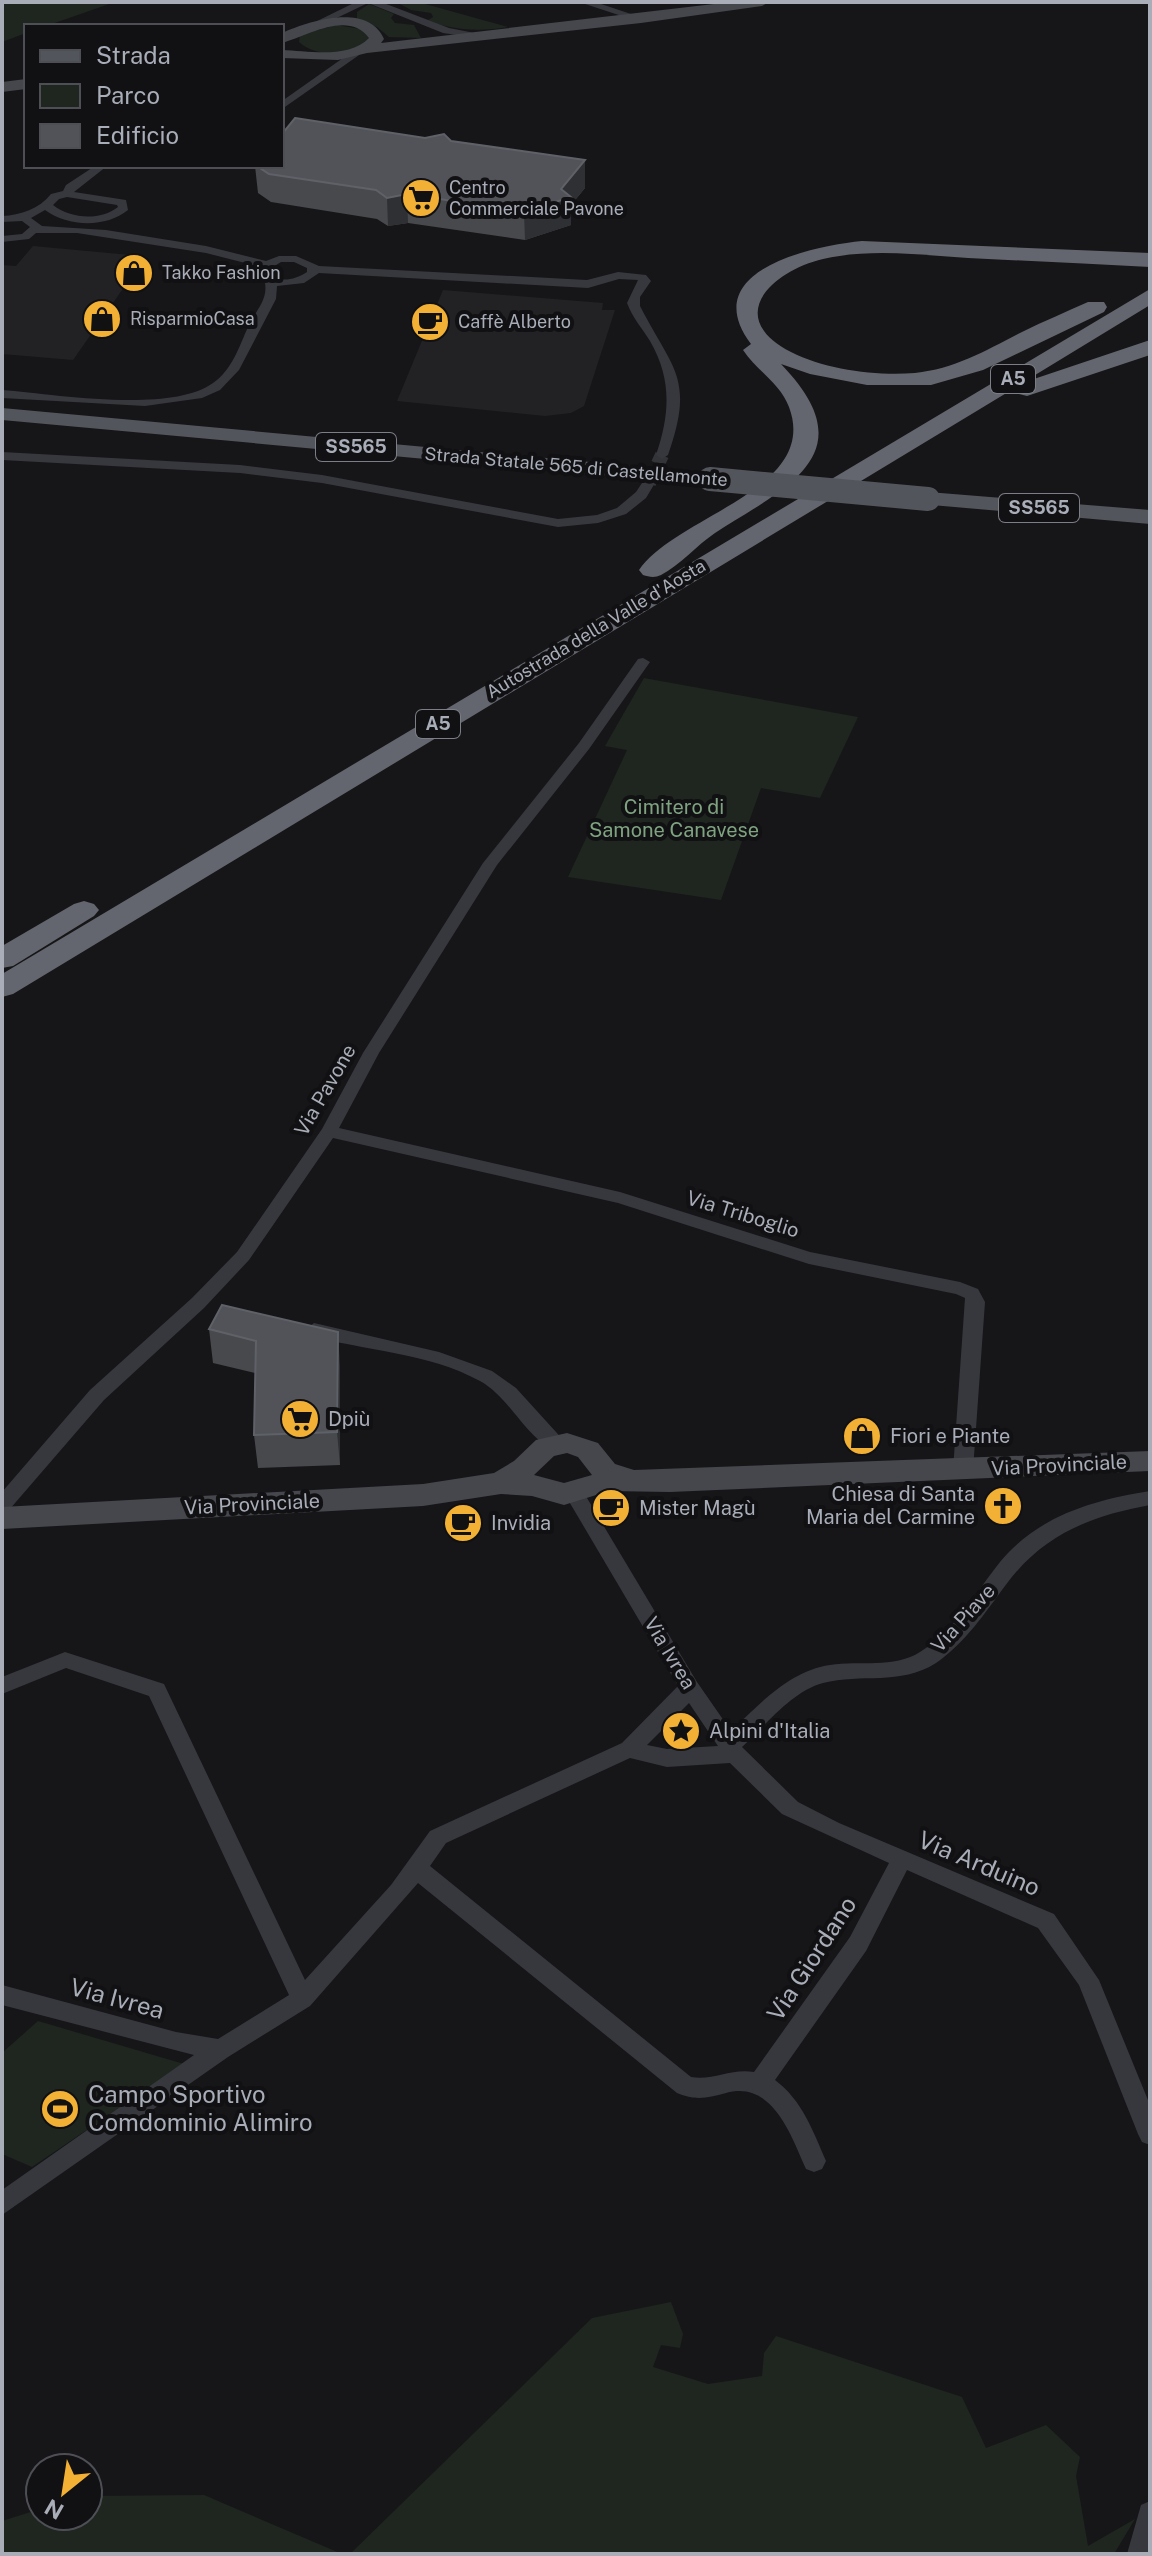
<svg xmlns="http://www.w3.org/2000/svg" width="1152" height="2556" font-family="'Public Sans',sans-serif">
<rect width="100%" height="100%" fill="#161618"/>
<g fill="#222225">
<path d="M33,246L141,256L143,260L73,360L2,354V265L16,266Z"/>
<path d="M443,290L603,303L602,310H615L584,406L571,413L545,416L397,401Z"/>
</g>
<g fill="#1e261f">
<path d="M2,2H115L46,26H26V33L2,42Z"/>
<path d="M396,2H418L508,27C480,32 454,30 427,21L433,17L431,13L411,10Z"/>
<path d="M369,4L394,14L391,18L395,23L414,25L421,38L389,37L377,27L357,19V12Z"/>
<path d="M336,25L361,29L370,38C353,56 318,59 299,42L300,35Z"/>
<path d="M644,678L858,717L820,798L761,788L721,900L568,877L627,750L605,746Z"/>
<path d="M38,2021L184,2064L32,2167L2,2154V2053Z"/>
<path d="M671,2302L683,2334L680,2348L661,2345L653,2367L708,2384L762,2376L764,2353L776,2336L962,2397L986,2448L1046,2425L1080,2457L1076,2476L1088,2546L1135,2519L1114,2554H350L592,2318Z"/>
<path d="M204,2495L342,2554H2V2521L40,2509V2516H88V2496Z"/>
</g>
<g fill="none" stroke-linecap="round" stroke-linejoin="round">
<path stroke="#333438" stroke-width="14" stroke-dasharray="14 7" stroke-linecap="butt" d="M649,483L662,455"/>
<g fill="#37383d" fill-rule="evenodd">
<path d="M356,2H381L449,28L490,36L485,39L443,33L368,3L320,26L311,24Z"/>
<path d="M579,2H595L646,19L637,21Z"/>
<path d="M353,51L362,53L282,109V101Z"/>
<path d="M95,166H107L74,192L126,200L128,210C106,228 68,227 45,210L31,218L42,226L106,230L206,246L266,261L279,256H296L319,266L587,280L618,272L646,275L651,281L640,297V306C673,370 695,378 668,455L662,459L656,455C670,414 672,379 650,341C642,328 632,317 627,303L638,280L619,279L588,288L319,273L304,283L277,286L276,299L239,370L220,390L202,398L145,406L2,398V390C54,394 170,414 213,383C232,370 239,347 248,327C255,311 268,301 265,283L253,272L257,266L206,253L77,233H36L29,239L2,242V236L22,234L30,227L22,221L2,222V216C21,215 39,209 51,194L63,191L66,185ZM67,197L117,205L118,207C100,221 71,219 53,205L59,199ZM281,262H294L307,268V272C293,281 278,283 265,272Z"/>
<path d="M2,452L240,465L322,475L558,519L597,515L617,508L636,492L644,480L655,483L646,498L626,514L598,523L558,527L322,483L240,473L2,460Z"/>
<path d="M643,658L650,662L589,749L497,865L379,1053L339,1128L620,1192L810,1252L960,1282L978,1289L985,1302L973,1470L970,1475H956L953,1470L965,1298L956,1294L809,1264L618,1203L333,1138L249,1260L204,1308L104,1400L9,1510L2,1512V1492L90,1390L192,1298L237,1252L322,1129L363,1053L483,863L579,743L638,659Z"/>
<path d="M314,1323L439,1352L492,1371L516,1388L566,1443L563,1448L556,1450C527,1441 511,1398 480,1381C427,1352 364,1351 308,1335L305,1330Z"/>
<path d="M574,1486L581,1488L697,1682L731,1731C760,1704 789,1671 830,1665C860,1660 893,1669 920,1652C955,1631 975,1593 1000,1562C1038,1516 1093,1500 1150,1491V1505C1090,1516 1042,1535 1005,1586C985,1613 965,1643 936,1663C900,1686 861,1673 823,1683C792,1691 765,1726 742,1747L798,1802L839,1823L1054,1914L1099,1980L1150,2105V2145L1142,2142L1138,2134L1079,1985L1038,1928L907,1870L866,1951L775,2080C802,2100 813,2131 826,2161L822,2169L814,2172L806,2169C791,2136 773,2080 726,2093C707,2098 696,2101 677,2093L418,1883L310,2006L228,2057L2,2215V2190L194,2055L2,2005V1985L176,2032L218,2039L289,1995L149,1696L66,1668L2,1694V1677L65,1652L164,1684L305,1980L391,1885L430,1831L622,1743L678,1686L564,1493L567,1488ZM689,1703L718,1746L667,1749L647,1745ZM630,1758L667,1767L730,1763L782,1814L889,1863L850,1937L754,2072C731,2068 713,2081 691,2077L430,1866L446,1843Z"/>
<path d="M1150,2501V2554H1127L1141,2505Z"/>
</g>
<g fill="#45474d" fill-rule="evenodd">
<path d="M731,2H769L762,6L641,23L367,53L338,60L282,58V50C309,51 349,59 369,38C348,10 308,36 282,43V33C309,21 368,2 384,39L381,43Z"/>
<path d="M26,79V89L2,92V82Z"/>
<path d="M567,1433L598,1443L615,1464L634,1470L1150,1451V1471L670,1492L609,1491L564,1505L532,1496L501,1494L423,1506L2,1529V1507L423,1484L494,1473L514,1461L536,1440ZM567,1453L578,1457L592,1475L564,1483L534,1475L554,1456Z"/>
</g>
<g fill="#53555c" fill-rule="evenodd">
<path d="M2,408L710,473L721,479L710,485L2,420Z"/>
<path d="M928,492L1150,510V524L920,504L917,499Z"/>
</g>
<g fill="#63666e" fill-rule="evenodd">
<path d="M862,241L1150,253V267C1089,264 1029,261 968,258C921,255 871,248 823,259C772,271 723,317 791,352C826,370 876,376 915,373C955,369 987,350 1022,332C1044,321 1066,312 1088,302H1104L1107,307L1104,312L983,370L931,385H867L810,374L781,364C868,454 786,487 715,533C697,545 679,566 661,575C655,578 649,577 643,575L639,570C677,515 820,490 789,407C780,383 756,370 743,350L751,344C696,271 811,246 862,241Z"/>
<path d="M1150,289V305L1022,383L1150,340V355L1027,396L1019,394L1015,389L1018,386L13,994L2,997V974Z"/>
<path d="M84,901L94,904L99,910L94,916L13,966L2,968V946L74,904Z"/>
</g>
<path stroke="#53555c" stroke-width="24" d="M710,479L928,499"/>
</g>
<g fill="#47494d">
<path d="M451,141L585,188L571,205V225L525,240L408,223L388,226L377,219L271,202L258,193L255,166H282Z"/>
<path d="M222,1305L340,1366V1465L258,1468L254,1435L255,1373L213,1363L209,1329Z"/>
</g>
<g fill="#2f3033">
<path d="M585,160V188L571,205V225L525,240L524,212L561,189Z"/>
<path d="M407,194L408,223L388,226L387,198Z"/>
<path d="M338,1332L340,1366V1465L337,1432Z"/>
</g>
<g fill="#525359" stroke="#5f6168" stroke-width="2">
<path d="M295,118L425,138L444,134L451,141L585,160L561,189L571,197L524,212L407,194L387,198L376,190L269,174L257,166H282V134Z"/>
<path d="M222,1305L338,1332L337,1432L254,1435L256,1341L209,1329Z"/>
</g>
<defs>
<symbol id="supermarket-disc" viewBox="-11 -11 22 22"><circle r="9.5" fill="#f2b134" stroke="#111113"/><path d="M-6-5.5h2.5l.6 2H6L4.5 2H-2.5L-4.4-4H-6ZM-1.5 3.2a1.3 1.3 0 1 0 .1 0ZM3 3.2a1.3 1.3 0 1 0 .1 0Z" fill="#111"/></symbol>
<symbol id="shop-disc" viewBox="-11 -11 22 22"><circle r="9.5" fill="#f2b134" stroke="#111113"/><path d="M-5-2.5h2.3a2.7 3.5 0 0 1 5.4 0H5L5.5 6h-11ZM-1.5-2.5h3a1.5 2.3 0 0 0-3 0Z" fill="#111"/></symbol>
<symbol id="cafe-disc" viewBox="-11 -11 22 22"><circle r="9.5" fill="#f2b134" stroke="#111113"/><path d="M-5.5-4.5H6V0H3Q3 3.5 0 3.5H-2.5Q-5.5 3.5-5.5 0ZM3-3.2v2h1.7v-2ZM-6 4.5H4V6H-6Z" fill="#111"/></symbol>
<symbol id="church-disc" viewBox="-11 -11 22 22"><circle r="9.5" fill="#f2b134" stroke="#111113"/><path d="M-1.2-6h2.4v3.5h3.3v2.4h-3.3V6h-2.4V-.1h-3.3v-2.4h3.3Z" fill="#111"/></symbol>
<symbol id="sight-disc" viewBox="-11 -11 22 22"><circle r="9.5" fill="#f2b134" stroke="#111113"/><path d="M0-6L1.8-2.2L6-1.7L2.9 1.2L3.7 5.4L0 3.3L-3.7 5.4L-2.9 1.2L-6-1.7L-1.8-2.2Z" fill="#111"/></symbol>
<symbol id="stadium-disc" viewBox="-11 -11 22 22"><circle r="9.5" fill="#f2b134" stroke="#111113"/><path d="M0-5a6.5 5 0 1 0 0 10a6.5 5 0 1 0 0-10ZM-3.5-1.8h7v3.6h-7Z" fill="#111"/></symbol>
</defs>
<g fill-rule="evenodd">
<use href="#supermarket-disc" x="399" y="176" width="44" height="44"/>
<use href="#shop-disc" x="112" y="251" width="44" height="44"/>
<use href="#shop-disc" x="80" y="297" width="44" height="44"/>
<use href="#cafe-disc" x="408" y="300" width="44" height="44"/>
<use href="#supermarket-disc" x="278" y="1397" width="44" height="44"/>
<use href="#shop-disc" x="840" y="1414" width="44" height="44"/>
<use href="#church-disc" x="981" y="1484" width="44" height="44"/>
<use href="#cafe-disc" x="589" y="1486" width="44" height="44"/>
<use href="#cafe-disc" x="441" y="1501" width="44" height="44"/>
<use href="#sight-disc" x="659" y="1709" width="44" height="44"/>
<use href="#stadium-disc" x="38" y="2087" width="44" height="44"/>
</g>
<g text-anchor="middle" stroke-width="8" stroke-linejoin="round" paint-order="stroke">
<g font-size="18" fill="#a8adb8" stroke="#111113" text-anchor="start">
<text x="449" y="194">Centro<tspan x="449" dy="21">Commerciale Pavone</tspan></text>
<text x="162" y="279">Takko Fashion</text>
<text x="130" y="325">RisparmioCasa</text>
<text x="458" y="328">Caffè Alberto</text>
</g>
<g fill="#111113" stroke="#7b7e86" stroke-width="2">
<rect x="991" y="365" width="44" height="28" rx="6"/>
<rect x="316" y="433" width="80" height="28" rx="6"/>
<rect x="999" y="494" width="80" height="28" rx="6"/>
<rect x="416" y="710" width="44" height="28" rx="6"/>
</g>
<g font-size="18" font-weight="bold" fill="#a8adb8">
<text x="1013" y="385">A5</text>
<text x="356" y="453">SS565</text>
<text x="1039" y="514">SS565</text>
<text x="438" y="730">A5</text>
</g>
<g font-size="18" fill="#a8adb8" stroke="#111113">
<text transform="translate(576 467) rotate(5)" y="6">Strada Statale 565 di Castellamonte</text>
<text transform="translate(596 629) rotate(-31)" y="6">Autostrada della Valle d'Aosta</text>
</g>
<g font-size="20" fill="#7fa381" stroke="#111113">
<text x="674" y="814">Cimitero di<tspan x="674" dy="23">Samone Canavese</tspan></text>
</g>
<g font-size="20" fill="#a8adb8" stroke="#111113">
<text transform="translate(325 1090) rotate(-60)" y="7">Via Pavone</text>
<text transform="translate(743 1214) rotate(17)" y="7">Via Triboglio</text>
<text transform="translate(1059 1465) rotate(-3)" y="7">Via Provinciale</text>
<text transform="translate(252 1504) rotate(-3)" y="7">Via Provinciale</text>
<text transform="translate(963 1618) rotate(-48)" y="7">Via Piave</text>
<text transform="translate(670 1653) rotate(59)" y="7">Via Ivrea</text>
</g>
<g font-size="20" fill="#a8adb8" stroke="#111113" text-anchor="start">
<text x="328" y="1426">Dpiù</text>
<text x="890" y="1443">Fiori e Piante</text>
<text x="975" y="1501" text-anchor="end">Chiesa di Santa<tspan x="975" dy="23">Maria del Carmine</tspan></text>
<text x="639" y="1515">Mister Magù</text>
<text x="491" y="1530">Invidia</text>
<text x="709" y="1738">Alpini d'Italia</text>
</g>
<g font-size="24" fill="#a8adb8" stroke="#111113">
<text transform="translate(979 1864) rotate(23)" y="8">Via Arduino</text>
<text transform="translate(812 1959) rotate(-57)" y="8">Via Giordano</text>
<text transform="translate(117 1999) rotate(15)" y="8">Via Ivrea</text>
</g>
<g font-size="24" fill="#a8adb8" stroke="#111113" text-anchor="start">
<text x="88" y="2103">Campo Sportivo<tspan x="88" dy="28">Comdominio Alimiro</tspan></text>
</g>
</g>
<rect width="1152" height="2556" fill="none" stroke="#a8adb8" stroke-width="8"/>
<rect x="24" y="24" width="260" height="144" fill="#111113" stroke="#4d4f55" stroke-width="2"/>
<rect x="40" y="50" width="40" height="12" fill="#53555c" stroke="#4d4f55" stroke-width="2"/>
<text x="96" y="64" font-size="24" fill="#a8adb8">Strada</text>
<rect x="40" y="84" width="40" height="24" fill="#1e261f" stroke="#4d4f55" stroke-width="2"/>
<text x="96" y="104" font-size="24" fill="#a8adb8">Parco</text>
<rect x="40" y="124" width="40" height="24" fill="#525359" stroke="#4d4f55" stroke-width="2"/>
<text x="96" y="144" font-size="24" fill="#a8adb8">Edificio</text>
<g transform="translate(64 2492) rotate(210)"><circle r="38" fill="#111113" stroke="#4d4f55" stroke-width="2"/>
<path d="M0-6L14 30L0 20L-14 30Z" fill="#f2b134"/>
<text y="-12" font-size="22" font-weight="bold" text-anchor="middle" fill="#a8adb8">N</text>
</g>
</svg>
